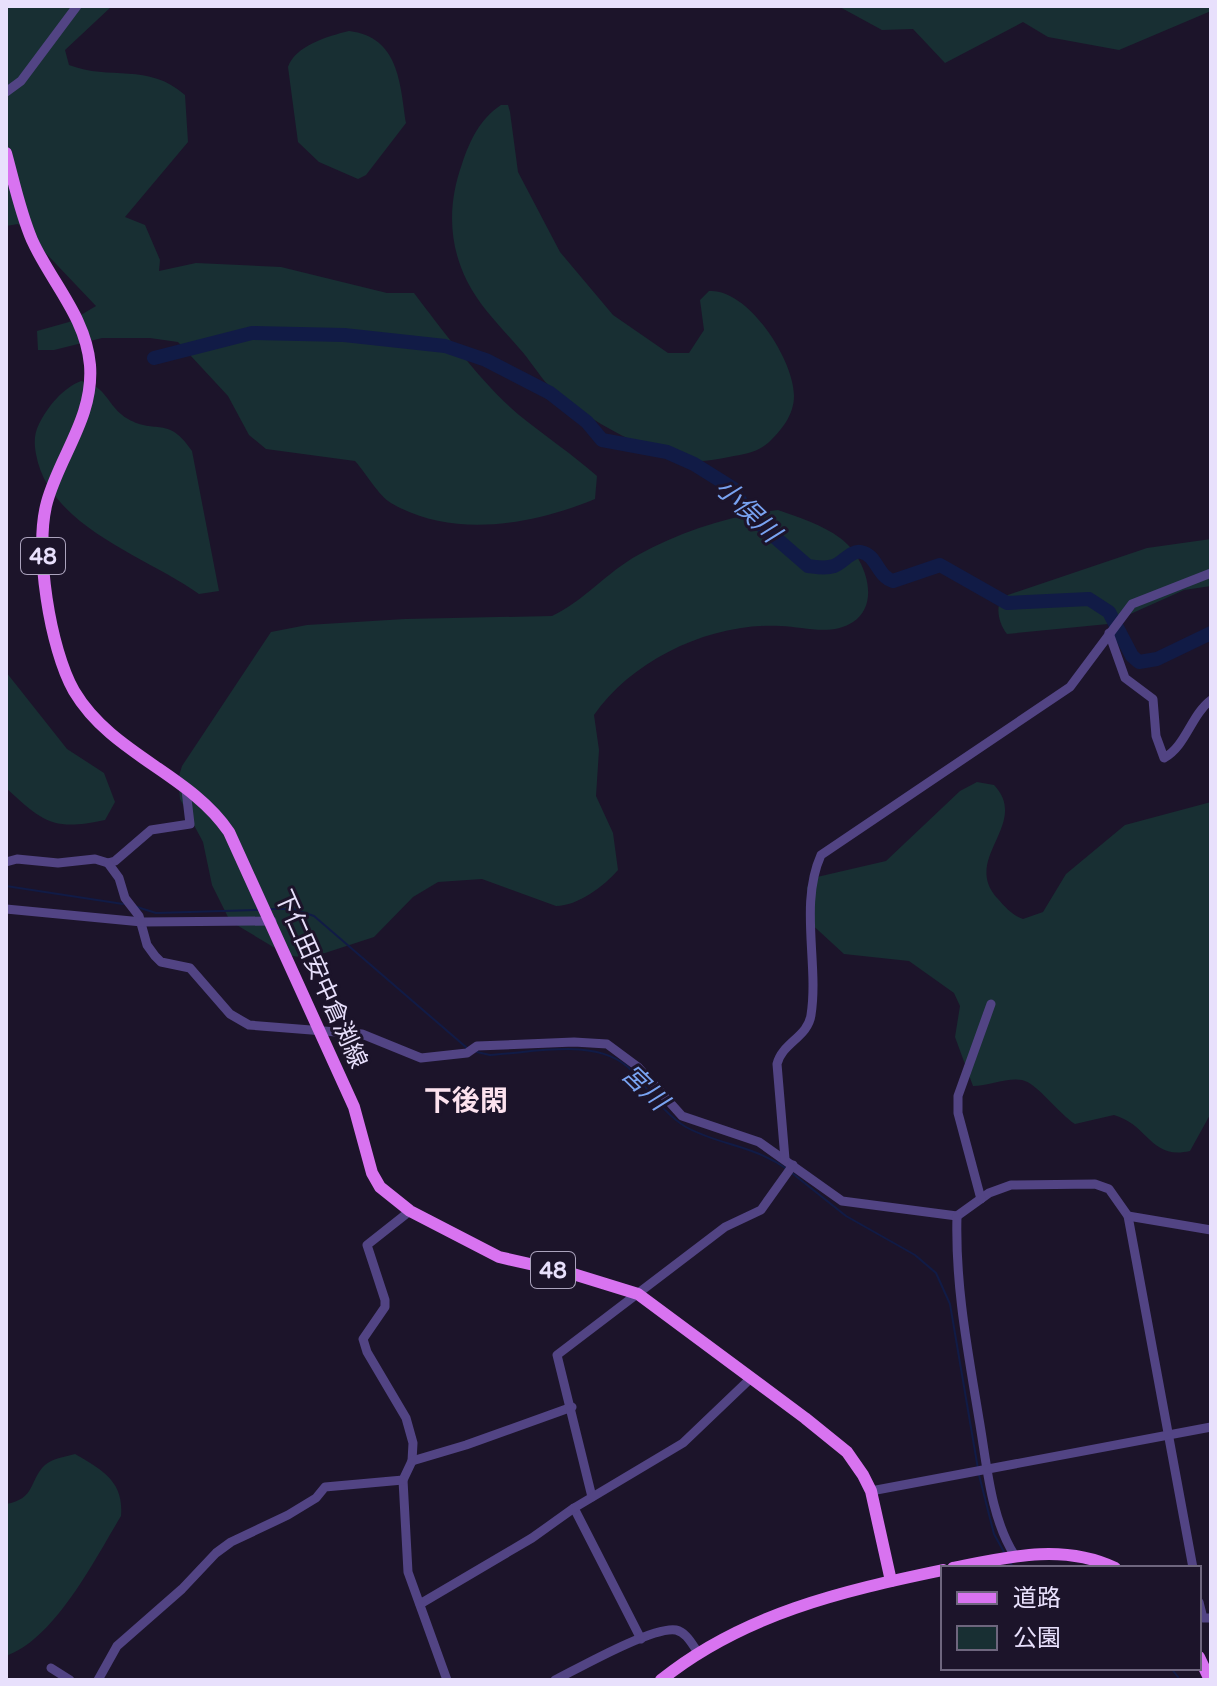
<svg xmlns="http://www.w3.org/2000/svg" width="1217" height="1686" font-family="'Varela Round','Noto Sans JP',sans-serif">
<rect width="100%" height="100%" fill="#1c142a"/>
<g fill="#182f33">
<path d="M6,6H112L65,50L69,65C110,81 148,62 185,95L188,142L125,217L145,225L160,260L159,271L196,263L281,267L387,293H414C443,331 483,385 519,415C545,436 572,454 597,476L595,499C532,525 452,539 391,503C378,495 366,473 355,461L266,449L249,435L228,396L178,342L150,338H102L54,350H38L37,331L69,322L96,306L18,224L6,226Z"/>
<path d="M838,6H1211V11L1119,50L1048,37L1023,22L945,63L913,29L882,30Z"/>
<path d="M349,31C399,37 400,83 406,123L366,175L358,179L319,162L298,142L288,67C295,46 328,36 349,31Z"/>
<path d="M501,105H508L510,112L518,172L560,252L613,315L668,353H689L704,330L700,300L709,291C748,288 794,360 794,396C794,415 781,431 768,443C756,453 744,454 729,457C717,459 705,462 693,461C651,455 579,416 549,386C538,374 530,360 519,348C501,327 480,307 467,281C448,243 448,203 462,164C470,140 480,119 501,105Z"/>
<path d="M81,381C107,385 107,407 128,419C156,435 168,415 192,451L219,591L199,594C146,556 49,527 36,454C34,443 34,434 39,424C48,406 63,388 81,381Z"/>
<path d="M778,510C798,517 823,525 840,538C863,554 883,602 853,622C832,636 804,627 781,626C712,622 633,659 594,715L599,750L596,796L613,833L618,870C604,886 578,906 556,906L482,879L438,882L413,897L374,937L325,953L298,957L285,954L230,921L212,885L203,842L180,799L178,779L182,766L271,632L307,625L405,619L552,616C584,601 607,572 638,555C681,531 729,516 778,510Z"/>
<path d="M1211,539V586L1184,590L1108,624L1007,634C999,624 995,608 1002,597L1147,548Z"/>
<path d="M6,672L67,749L104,773L115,802L105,820C54,831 44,823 6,788Z"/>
<path d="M977,782L994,785C1031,824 960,859 998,899C1006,908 1012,915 1023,919L1043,912L1066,874L1125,825L1211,802V1113L1190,1151C1150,1160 1149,1125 1114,1115L1075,1124C1059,1114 1037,1083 1022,1080C1008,1077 988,1086 973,1086L955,1037L960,1006L954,993L909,961L844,954L807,920V887L817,877L886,861L960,791Z"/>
<path d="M75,1454C103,1470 124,1482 121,1516C95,1559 55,1639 6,1656V1504C36,1499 29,1480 45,1465C53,1458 65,1457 75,1454Z"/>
</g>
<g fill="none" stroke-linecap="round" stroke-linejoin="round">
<g stroke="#111b46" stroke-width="2">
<path d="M6,886L123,904"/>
<path d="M137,907L156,913L258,910"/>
<path d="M268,909H293L314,916L467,1048"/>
<path d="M477,1052L490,1055C532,1053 598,1036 631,1070C648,1089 664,1114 686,1127C718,1145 753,1145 787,1169"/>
<path d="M792,1173L846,1216L915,1255L936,1273L950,1304L978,1469"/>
<path d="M979,1475L994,1534L1004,1552"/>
<path d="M1009,1561L1014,1568"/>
<path d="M1171,1668L1178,1677"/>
</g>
<path stroke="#111b46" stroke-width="14" d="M154,358L252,333L344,335L445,346L486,360L550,393L587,422L602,440L667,452L694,464L734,489L746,512L808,566C817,567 825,569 834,566C843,563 851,550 861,552C877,555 877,576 893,581L940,565L1007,603L1089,599L1109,612L1132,656L1139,662L1157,659L1211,633"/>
<g stroke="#524484" stroke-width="9">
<path d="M6,92L21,81L77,6"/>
<path d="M1109,633L1125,678L1153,699L1156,736L1164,758C1186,746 1191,715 1211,700"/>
<path d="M6,862L17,859L58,863L95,859L108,863L115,861L151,830L190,824L186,790"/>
<path d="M108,863L119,878L125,898L139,916L147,945L155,956L161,962L190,968L230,1014L249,1025L362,1034L421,1058L467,1053L477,1046L574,1042L607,1044L638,1067L682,1116L759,1142L842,1201L957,1216L989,1193L1011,1185L1095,1184L1109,1189L1128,1216L1193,1568"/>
<path d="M6,909L142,922L272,921"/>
<path d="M785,1159L777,1064C782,1043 808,1037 811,1015C819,964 799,904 821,855L1070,687L1132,604L1211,573"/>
<path d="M981,1199L958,1113V1096L991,1004"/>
<path d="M410,1211L367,1245L385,1300V1307L363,1339L367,1352L406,1418L413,1443L412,1461L403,1480L408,1572L447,1680"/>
<path d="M957,1216C955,1285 968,1352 979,1419C987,1464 990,1517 1015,1556"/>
<path d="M1128,1216L1211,1230"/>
<path d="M412,1461L466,1445L572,1407"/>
<path d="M871,1491L1211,1427"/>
<path d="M592,1497L557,1355L725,1227L761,1210L793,1165"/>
<path d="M574,1508L641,1639"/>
<path d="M1199,1602L1203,1618H1211"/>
<path d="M420,1604L532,1538L574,1508L683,1443L750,1379"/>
<path d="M51,1668L70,1680"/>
<path d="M98,1680L117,1646L182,1589L216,1553L231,1542L288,1515L316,1498L325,1487L403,1480"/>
<path d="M555,1680C579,1668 653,1626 676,1630C686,1632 692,1644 697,1651"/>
</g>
<g stroke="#d873f0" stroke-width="12">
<path d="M6,153C14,182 20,212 32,240C51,282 86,317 90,365C94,417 60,455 47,502C34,549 50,649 74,691C112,755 189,773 229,832L354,1107L372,1173L380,1187L410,1211L499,1257L570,1273L638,1294L805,1418L847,1452L863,1475L871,1491L891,1581"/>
<path d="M953,1568C1007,1557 1063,1543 1115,1568"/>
<path d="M1199,1657L1210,1680"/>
<path d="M661,1680C743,1614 842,1591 943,1570"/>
</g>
</g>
<g text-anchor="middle" stroke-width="6" stroke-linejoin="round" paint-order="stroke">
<g fill="#1c142a" stroke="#aba3bd" stroke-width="2">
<rect x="21" y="538" width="44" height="36" rx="6"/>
<rect x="531" y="1252" width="44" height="36" rx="6"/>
</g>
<g font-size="22" font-weight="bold" fill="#e8e0fc">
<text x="43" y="564">48</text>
<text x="553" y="1278">48</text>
</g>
<g font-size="24" fill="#e8e0fc" stroke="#1c142a">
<text transform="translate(321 979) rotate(66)" y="8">下仁田安中倉渕線</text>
</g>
<g font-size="26" font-style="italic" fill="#79a3f1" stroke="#1c142a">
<text transform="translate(748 510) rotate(44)" y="9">小俣川</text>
<text transform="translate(645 1087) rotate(44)" y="9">宮川</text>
</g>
<g font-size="28" font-weight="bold" fill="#fce2ee" stroke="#1c142a">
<text x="466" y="1110">下後閑</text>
</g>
</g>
<rect width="1217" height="1686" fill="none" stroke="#e8e0fc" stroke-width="16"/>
<rect x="941" y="1566" width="260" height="104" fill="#1c142a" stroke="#6e667e" stroke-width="2"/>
<rect x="957" y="1592" width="40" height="12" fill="#d873f0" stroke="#6e667e" stroke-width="2"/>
<text x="1013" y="1606" font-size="24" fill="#e8e0fc">道路</text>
<rect x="957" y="1626" width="40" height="24" fill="#182f33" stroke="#6e667e" stroke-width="2"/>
<text x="1013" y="1646" font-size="24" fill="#e8e0fc">公園</text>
</svg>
